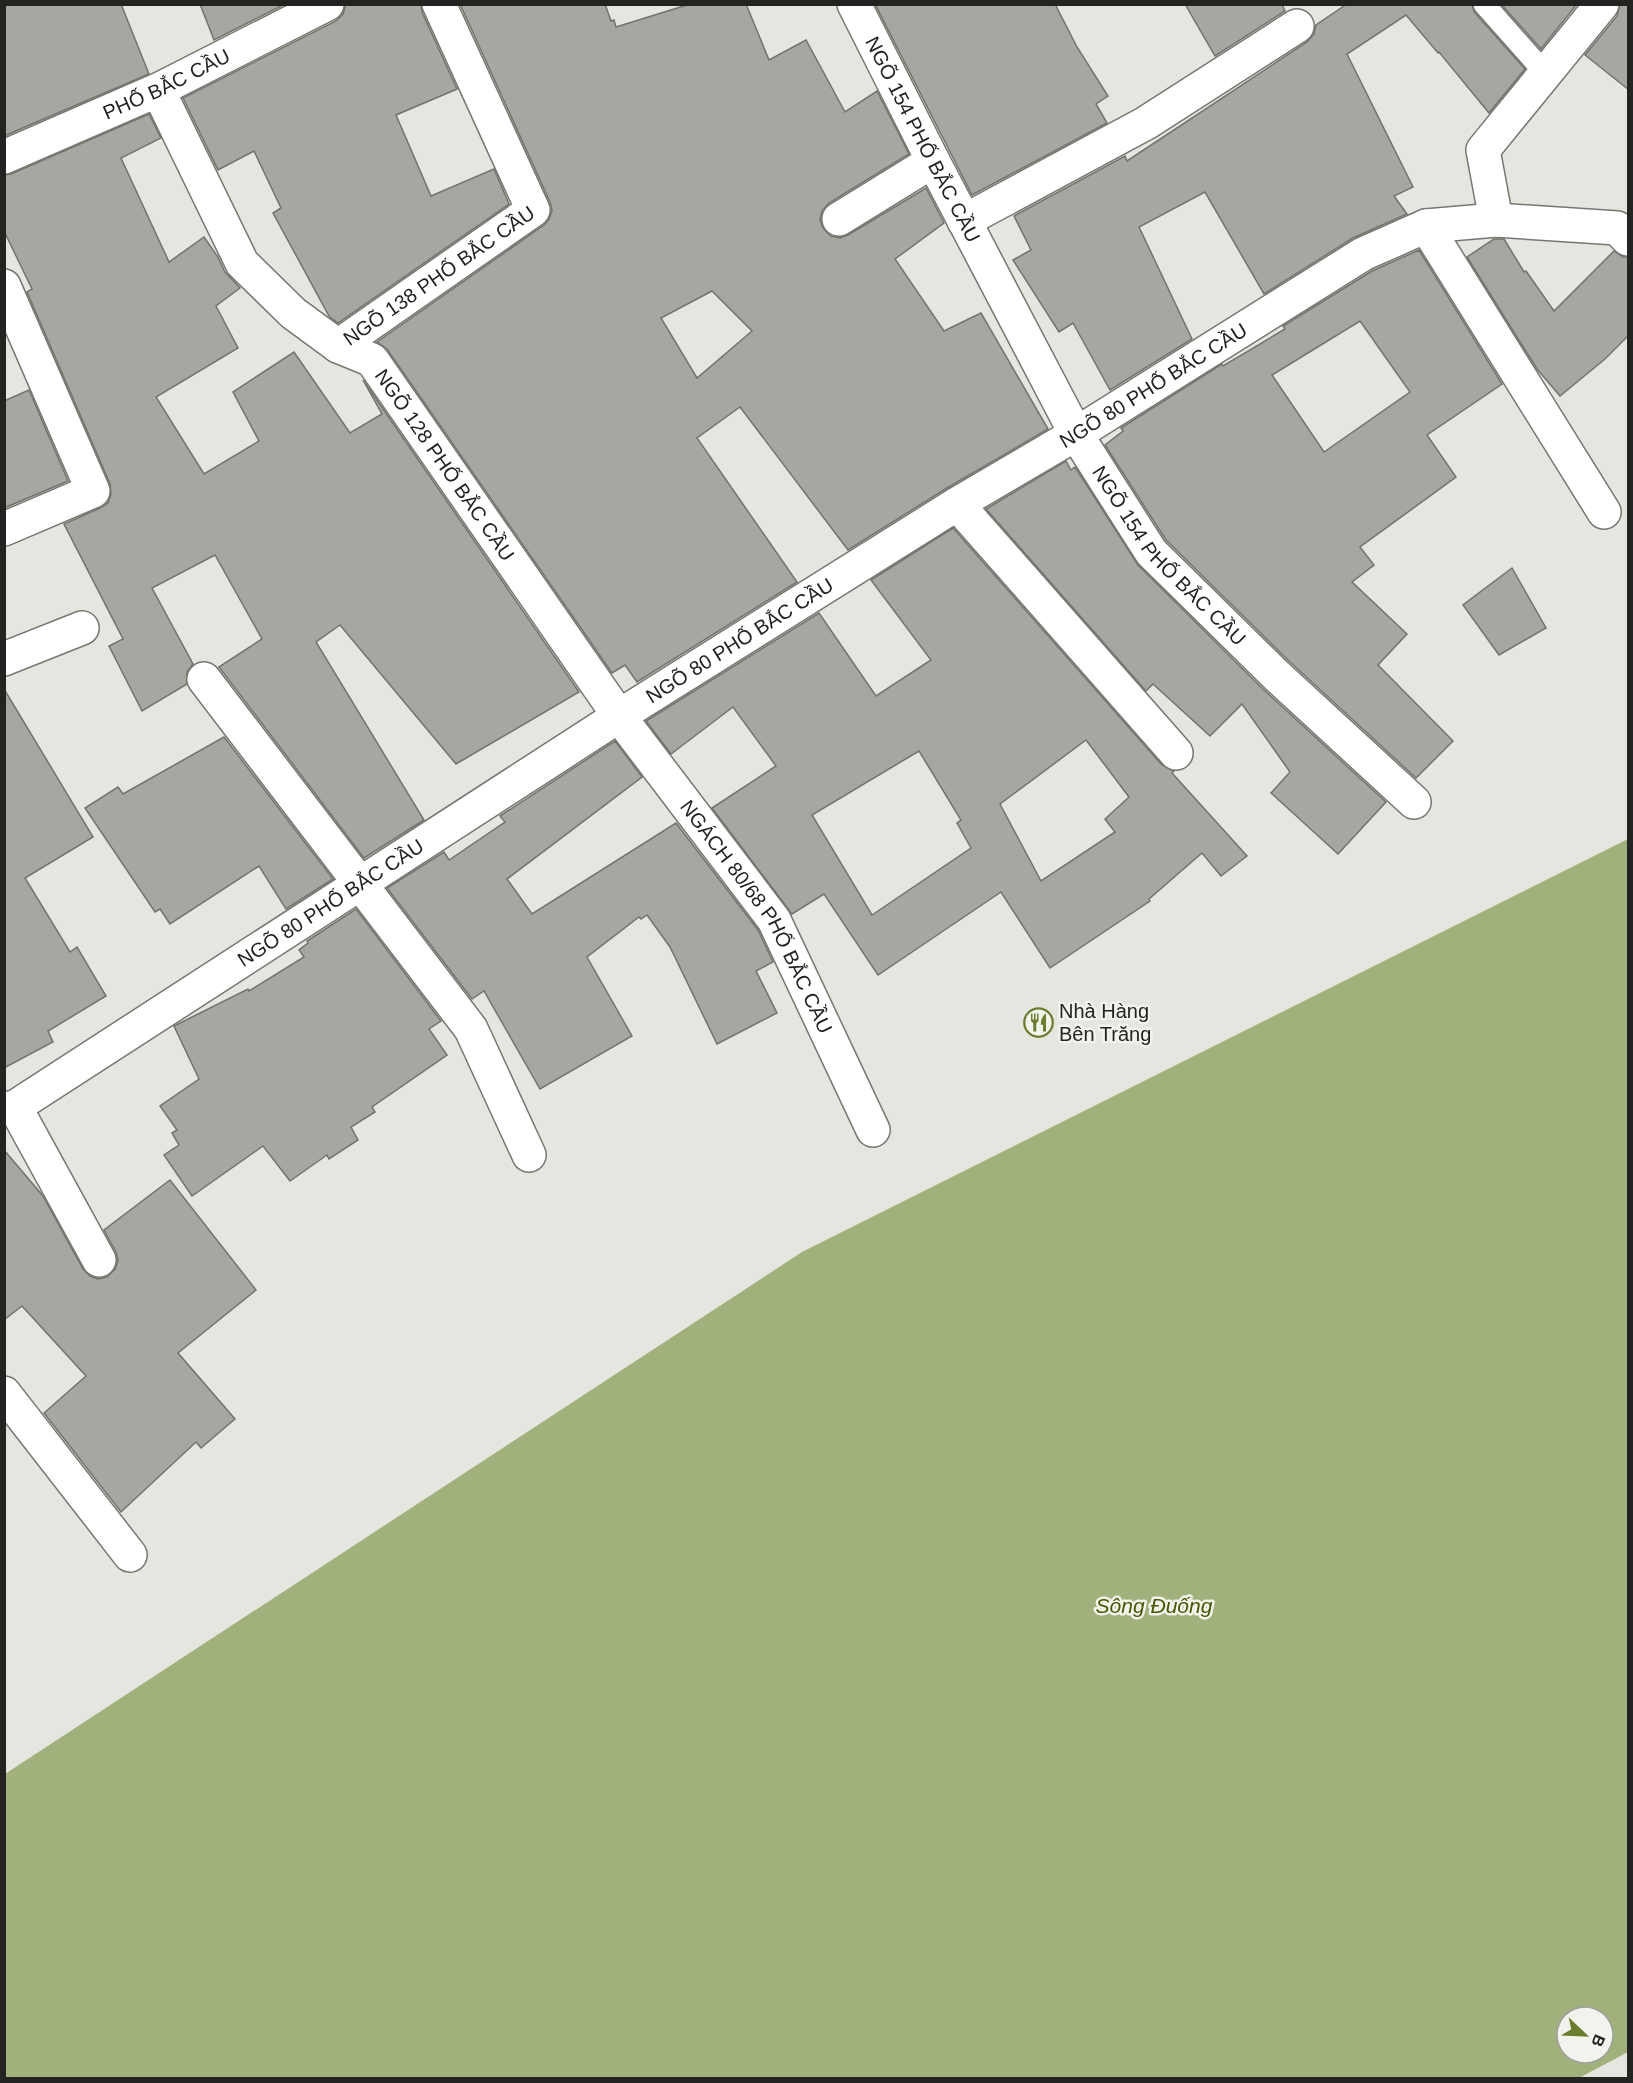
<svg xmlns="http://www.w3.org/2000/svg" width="1633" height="2083" font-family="Helvetica,sans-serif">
<rect width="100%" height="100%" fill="#e4e6df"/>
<path fill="#a1b17c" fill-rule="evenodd" d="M1628,839V2052L1579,2078H5V1774L802,1252ZM1567,2017H1603V2053H1567Z"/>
<g fill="#a5a8a1" stroke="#71736c" stroke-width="1.5" fill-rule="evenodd">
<path d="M4,4H121L149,74L4,136Z"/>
<path d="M200,4H285L214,40Z"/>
<path d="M346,4H421L422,12L457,89L396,115L431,196L494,169L509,204L338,323L329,316L273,213L281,208L254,151L218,170L183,98L336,21L343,14Z"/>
<path d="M460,4H605L611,21L614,20L616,27L690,4H746L769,60L806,40L845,112L877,91L909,154L829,203L822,211L820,220L823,228L831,236L840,238L848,235L926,188L944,223L895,259L944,331L981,313L1048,429L947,488L848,550L740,407L697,438L797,582L637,682L625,665L612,673L387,349L377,342L544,225L549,219L552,211L550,202ZM712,291L752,331L697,378L661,318Z"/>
<path d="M875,4H1055L1077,47L1108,96L1096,104L1107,123L972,195Z"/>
<path d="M1185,4H1282L1285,11L1215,56Z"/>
<path d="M1347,4H1472L1474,12L1525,69L1489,113L1439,52L1438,53L1406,15L1347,54L1413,187L1394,196L1407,214L1353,238L1264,294L1205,192L1139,227L1192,339L1110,390L1073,323L1059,332L1013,260L1031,250L1014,216L1125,156L1127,161L1307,42L1314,34L1316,25Z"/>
<path d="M1501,4H1577L1541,49Z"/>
<path d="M1620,4H1629V90L1585,55L1617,16Z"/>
<path d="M149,114L161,138L121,158L169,262L204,237L218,257L225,272L240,288L216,306L238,348L156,397L204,474L259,441L233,392L294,352L350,433L382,414L363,380L579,692L456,764L340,625L316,642L424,820L364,858L219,667L262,639L215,555L152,588L193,664L187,672V684L142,711L109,646L123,639L64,524L100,508L108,503L111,494L110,484L27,292L32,289L4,231V175L11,174Z"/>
<path d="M1494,239H1504L1524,272L1526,271L1554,311L1614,251L1623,257H1629V335L1605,359L1560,396L1537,369L1467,257Z"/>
<path d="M1419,250L1502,384L1427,435L1456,477L1360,547L1374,565L1352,582L1407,634L1378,665L1453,741L1416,778L1290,662L1166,540L1105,445L1123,431L1121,428L1222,364L1223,366L1285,329L1283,326L1372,271ZM1360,321L1410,392L1324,452L1272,375Z"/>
<path d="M29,390L68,481L4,508V401Z"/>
<path d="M1066,461L1071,470L1075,467L1138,565L1264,690L1386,802L1338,854L1271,793L1290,772L1242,704L1210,736L1153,684L1146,691L986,509Z"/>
<path d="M953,528L1162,765L1174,771L1172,773L1247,856L1221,876L1202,853L1149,899L1150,901L1050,968L1001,892L878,975L824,894L792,914L712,808L776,766L733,707L671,754L646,721L819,613L876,696L931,660L871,580ZM1086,740L1129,797L1105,819L1115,832L1041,881L1000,804ZM919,751L961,820L957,823L971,848L872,915L812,815Z"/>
<path d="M1512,568L1546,628L1499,655L1463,605Z"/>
<path d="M4,689L93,837L25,878L70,952L77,947L106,996L48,1031L53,1042L4,1068Z"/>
<path d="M224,737L333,879L286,909L259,866L170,924L160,909L155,912L85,808L118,787L123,794Z"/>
<path d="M615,741L642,777L507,879L532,914L676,823L758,930L773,962L756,971L777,1013L717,1044L670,947L647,915L641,919L639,917L587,957L632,1036L540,1089L484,991L472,999L387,888L444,852L449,860L505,822L500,816Z"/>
<path d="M356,909L441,1021L429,1029L447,1055L372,1107L375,1112L351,1127L358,1140L329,1159L327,1155L290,1181L263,1146L192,1196L164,1155L179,1145L172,1133L177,1130L160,1106L199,1079L174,1026L248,989L249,991L304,957L299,950L308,943L307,941Z"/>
<path d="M4,1150L43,1196L83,1269L90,1276L98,1279L107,1277L115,1269L118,1261L116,1252L104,1230L170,1180L256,1290L178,1353L235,1419L201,1448L196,1442L121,1512L44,1413L86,1376L22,1306L4,1320Z"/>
</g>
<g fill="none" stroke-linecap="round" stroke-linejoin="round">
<defs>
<path id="service" d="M1484,4L1545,73"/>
<g id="minor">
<path id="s1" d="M854,4L933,161L1076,434L1151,552L1277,676L1414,802"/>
<path id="s2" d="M158,90L242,263L293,313L338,346L372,360L619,716L774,920L873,1130"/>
<path id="s3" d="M4,157L158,90L327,4"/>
<path d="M839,219L933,161"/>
<path d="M1496,220L1483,150L1602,4"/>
<path d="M964,221L1146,123L1297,26"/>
<path d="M1426,226L1604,512"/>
<path d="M4,286L93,491L4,529"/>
<path id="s4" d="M338,346L533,210L439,4"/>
<path d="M957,504L1176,753"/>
<path d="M4,659L82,628"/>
<path d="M204,679L471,1029L529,1155"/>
<path d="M15,1107L99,1260"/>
<path id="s5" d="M4,1109L15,1107L619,716L957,504L1076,434L1363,254L1426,226L1496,220L1617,228L1628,239"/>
<path d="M4,1393L130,1555"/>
</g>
</defs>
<use href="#service" stroke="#757770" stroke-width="24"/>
<use href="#minor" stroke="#757770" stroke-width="36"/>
<use href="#service" stroke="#fff" stroke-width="21"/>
<use href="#minor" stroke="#fff" stroke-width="33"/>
</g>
<defs>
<symbol id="restaurant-ring" viewBox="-11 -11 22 22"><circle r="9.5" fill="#f1f3ec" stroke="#6a7e2e" stroke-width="1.5"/><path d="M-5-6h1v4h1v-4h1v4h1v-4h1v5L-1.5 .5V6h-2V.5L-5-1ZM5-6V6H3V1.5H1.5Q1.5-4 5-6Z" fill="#6a7e2e"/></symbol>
</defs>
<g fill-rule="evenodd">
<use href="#restaurant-ring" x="1022" y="1006" width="33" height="33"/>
</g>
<g text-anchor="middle" stroke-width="5" stroke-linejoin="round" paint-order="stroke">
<g font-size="20" fill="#232421" stroke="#f1f3ec">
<text dy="7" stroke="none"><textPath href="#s3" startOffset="178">PHỐ BẮC CẦU</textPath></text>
<text dy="7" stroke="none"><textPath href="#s1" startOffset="152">NGÕ 154 PHỐ BẮC CẦU</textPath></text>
<text dy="7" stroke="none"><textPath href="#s4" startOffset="123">NGÕ 138 PHỐ BẮC CẦU</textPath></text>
<text dy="7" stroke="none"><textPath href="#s5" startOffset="1359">NGÕ 80 PHỐ BẮC CẦU</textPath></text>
<text dy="7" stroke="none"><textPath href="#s2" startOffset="484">NGÕ 128 PHỐ BẮC CẦU</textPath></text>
<text dy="7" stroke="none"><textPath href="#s1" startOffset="638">NGÕ 154 PHỐ BẮC CẦU</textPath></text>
<text dy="7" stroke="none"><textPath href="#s5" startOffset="873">NGÕ 80 PHỐ BẮC CẦU</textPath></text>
<text dy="7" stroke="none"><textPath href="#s5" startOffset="387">NGÕ 80 PHỐ BẮC CẦU</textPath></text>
<text dy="7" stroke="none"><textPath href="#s2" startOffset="1034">NGÁCH 80/68 PHỐ BẮC CẦU</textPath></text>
</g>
<g font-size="20" fill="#232421" stroke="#f1f3ec" text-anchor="start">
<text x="1059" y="1018">Nhà Hàng<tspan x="1059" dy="23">Bên Trăng</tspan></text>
</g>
<g font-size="21" font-style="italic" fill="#455700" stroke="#f1f3ec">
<text x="1154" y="1613">Sông Đuống</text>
</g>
</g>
<rect width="1633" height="2083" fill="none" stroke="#232421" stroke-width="12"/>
<g transform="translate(1585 2035) rotate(113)"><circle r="28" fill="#f1f3ec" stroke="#9fa09b" stroke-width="1.5"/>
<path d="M0-4.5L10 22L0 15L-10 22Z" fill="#6a7e2e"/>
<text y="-9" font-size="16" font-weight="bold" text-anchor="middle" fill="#232421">B</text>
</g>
</svg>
